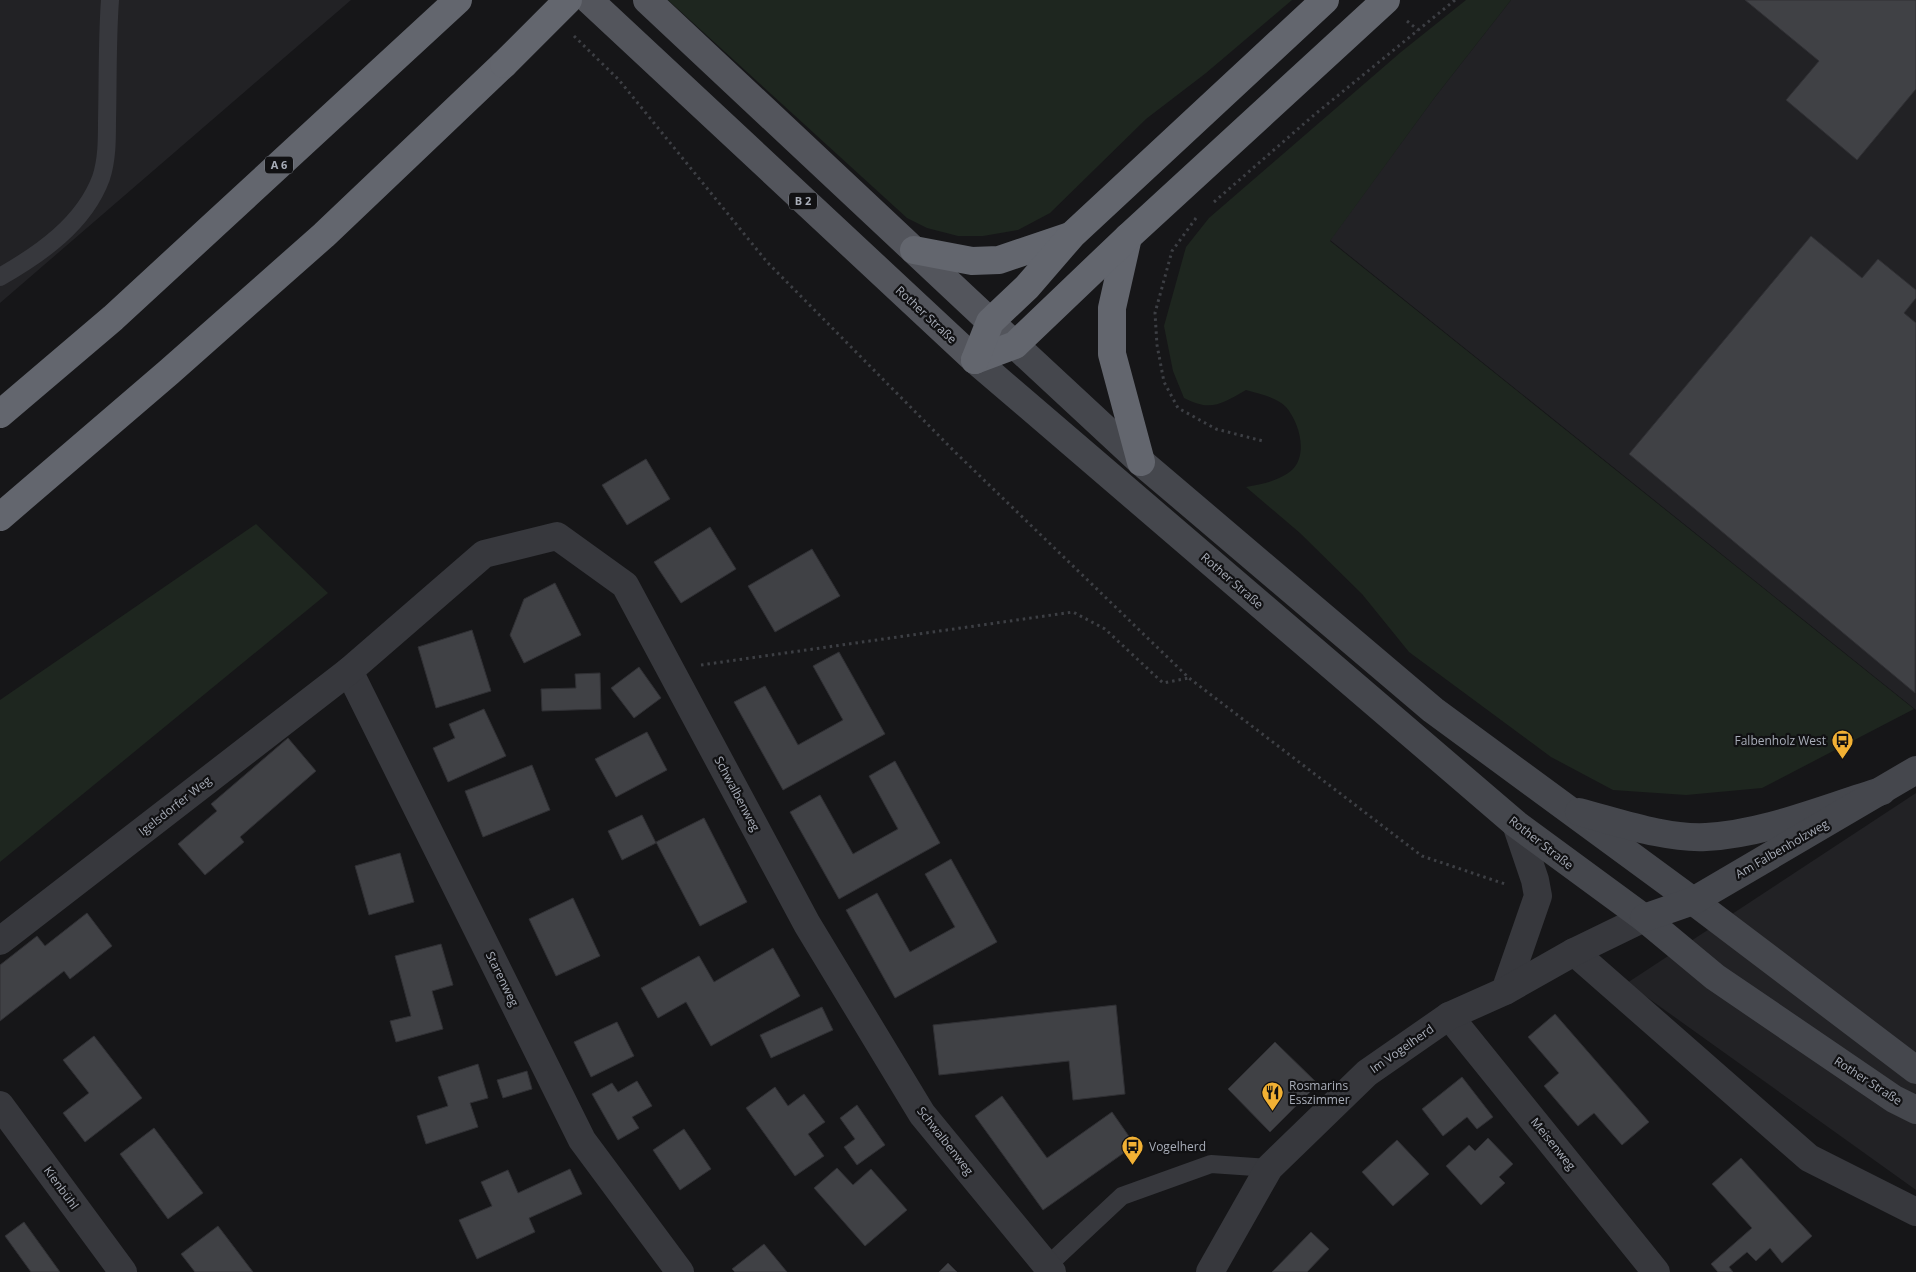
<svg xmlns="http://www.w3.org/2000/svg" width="1916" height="1272" font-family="'Open Sans',sans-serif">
<rect width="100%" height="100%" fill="#161618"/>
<g fill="#222225">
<path d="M0,0H351L0,303Z"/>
<path d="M1511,0H1916V710L1330,240L1435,97Z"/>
<path d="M1916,793V1190L1627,983Z"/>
</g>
<g fill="#1e261f">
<path d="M668,0H1292L1206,73L1146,119L1050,213L1018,230L983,236H958L927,228L907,218Z"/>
<path d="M1466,0H1511L1435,97L1330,241L1914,709L1762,788L1686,795L1613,790L1551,757L1409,652L1362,594L1300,533L1246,487C1262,484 1280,481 1293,469C1308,453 1299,422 1286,407C1277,397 1259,394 1246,390C1221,404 1211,412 1184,398L1173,371L1164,326L1186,247L1209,218L1401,52Z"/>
<path d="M256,524L328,593L0,862V700Z"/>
</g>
<g fill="#404145" stroke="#303034">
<path d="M1745,0H1916V89L1857,160L1786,100L1819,61Z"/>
<path d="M1811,236L1862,278L1878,259L1916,290V298L1904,313L1916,323L1915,693L1629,454Z"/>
<path d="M646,459L670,499L627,525L602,485Z"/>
<path d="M710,527L736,569L681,603L654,562Z"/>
<path d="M812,549L840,596L775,632L748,586Z"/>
<path d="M555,583L581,635L524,663L510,635L524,599Z"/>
<path d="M472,630L491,691L436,708L418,647Z"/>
<path d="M839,652L885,734L783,790L734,702L765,686L798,745L843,720L813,666Z"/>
<path d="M639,667L661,698L634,718L611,688Z"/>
<path d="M600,673L601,709L542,711L541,689L576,688L575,674Z"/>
<path d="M484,709L506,756L448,782L433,748L455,738L449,724Z"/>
<path d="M647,732L667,770L616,797L595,759Z"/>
<path d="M288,738L316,771L240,837L244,842L205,875L178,844L217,811L211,804Z"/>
<path d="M895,761L940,843L839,899L790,812L820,795L853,854L898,829L869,776Z"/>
<path d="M532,765L550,810L483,837L465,791Z"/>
<path d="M642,815L656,843L622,860L608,831Z"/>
<path d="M704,818L747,902L700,926L656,842Z"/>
<path d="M400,853L414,902L369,915L355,866Z"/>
<path d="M951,859L997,942L895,998L846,910L877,893L910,952L955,927L925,874Z"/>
<path d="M573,898L600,956L556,976L529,919Z"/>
<path d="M87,913L112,946L70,979L64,971L0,1021V965L37,936L45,946Z"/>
<path d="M441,944L453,985L432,991L443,1029L396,1042L390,1021L411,1016L395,956Z"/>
<path d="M773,948L800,996L711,1046L686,1002L658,1018L641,988L699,956L714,982Z"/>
<path d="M1116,1005L1125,1094L1073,1100L1069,1061L939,1075L933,1025Z"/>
<path d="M822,1007L833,1030L771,1058L760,1035Z"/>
<path d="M1555,1014L1649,1122L1622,1145L1594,1113L1578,1126L1544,1086L1559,1073L1528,1037Z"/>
<path d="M617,1022L634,1056L591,1077L574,1042Z"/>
<path d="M94,1036L142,1098L85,1142L63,1113L89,1093L63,1060Z"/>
<path d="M1275,1042L1318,1084L1270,1132L1228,1089Z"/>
<path d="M478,1064L488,1098L470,1103L478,1127L426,1144L417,1116L448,1106L438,1077Z"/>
<path d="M527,1071L532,1089L503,1098L497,1080Z"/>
<path d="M1462,1077L1493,1117L1477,1129L1467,1117L1443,1136L1422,1109Z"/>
<path d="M637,1081L652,1106L632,1117L639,1128L618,1140L592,1094L612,1083L618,1092Z"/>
<path d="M775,1087L788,1106L804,1094L825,1122L808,1134L824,1156L795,1176L746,1108Z"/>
<path d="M1002,1096L1047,1158L1112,1112L1135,1145L1043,1210L975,1116Z"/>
<path d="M857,1105L885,1145L857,1165L844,1147L855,1139L840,1118Z"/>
<path d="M154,1128L203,1193L168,1219L120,1154Z"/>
<path d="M684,1129L711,1169L680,1190L653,1150Z"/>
<path d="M1488,1138L1513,1164L1499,1177L1505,1183L1481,1205L1446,1166L1469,1145L1475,1151Z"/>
<path d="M1397,1140L1429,1174L1393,1206L1362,1172Z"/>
<path d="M1741,1158L1812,1236L1782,1263L1770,1248L1756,1261L1747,1252L1729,1267L1733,1272H1718L1711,1264L1752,1228L1712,1184Z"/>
<path d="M837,1168L853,1185L871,1169L907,1210L865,1246L814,1188Z"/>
<path d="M570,1169L582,1194L529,1218L535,1232L477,1259L459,1220L492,1206L481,1182L508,1170L518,1193Z"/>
<path d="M24,1222L60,1272H31L5,1236Z"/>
<path d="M218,1226L253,1272H195L181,1254Z"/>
<path d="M1311,1232L1329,1249L1307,1272H1272Z"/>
<path d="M764,1244L787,1272H735L732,1269Z"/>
<path d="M948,1263L957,1272H939Z"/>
</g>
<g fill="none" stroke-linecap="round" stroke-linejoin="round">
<g stroke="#3d3f44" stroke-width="3" stroke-dasharray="2.5 4" stroke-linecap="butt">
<path d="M1407,21L1418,30"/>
<path d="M574,36L619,80L767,262L955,452L1189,678L1422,856L1505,884"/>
<path d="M1214,202L1314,115L1455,0"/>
<path d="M1196,218L1172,251L1155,313L1157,345L1164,382L1178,408L1216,429L1263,441"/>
<path d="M701,665L1073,612L1105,629L1163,683L1189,678"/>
</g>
<g stroke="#37383d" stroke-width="18">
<path d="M0,277C40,254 84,224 101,178C107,160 107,140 107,121C108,81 107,41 110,0"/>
<path d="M1047,1266L1122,1196L1211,1164L1269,1168"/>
</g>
<g stroke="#37383d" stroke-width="28">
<path d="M349,671L582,1140L680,1272"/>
<path d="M0,941L349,671L484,554L557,536L625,585L807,924L922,1114L1052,1272"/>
<path d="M1574,952L1809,1158L1916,1212"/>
<path d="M1505,991L1538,896L1535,880L1516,824"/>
<path d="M1449,1016L1656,1272"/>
<path d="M0,1105L123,1272"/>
<path d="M1210,1272L1269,1168L1367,1073L1449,1016L1505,991L1574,952L1644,918"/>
</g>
<g stroke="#45474d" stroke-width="28">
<path d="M1015,345L1141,462L1433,710L1693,901L1916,1070"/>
<path d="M975,360L1516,824L1644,918L1715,977L1894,1099L1916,1110"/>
<path d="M1579,812C1618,822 1665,839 1706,837C1765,834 1825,808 1882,791"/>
<path d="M1644,918L1693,901L1916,770"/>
</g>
<g stroke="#53555c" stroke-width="28">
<path d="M589,0L975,360"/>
<path d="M647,0L1015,345"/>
</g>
<g stroke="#63666e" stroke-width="28">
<path d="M1128,237L1112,308V354L1141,462"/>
<path d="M914,250L972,261L999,260L1070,236"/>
<path d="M975,360L1015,345L1128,237L1386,0"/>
<path d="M975,360L990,322L1027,287L1072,235L1325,0"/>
<path d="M0,414L113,318L458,0"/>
<path d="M0,517L169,372L324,235L504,64"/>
</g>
<path stroke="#63666e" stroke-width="28" d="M504,64L568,0"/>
</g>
<defs>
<symbol id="bus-pin" viewBox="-11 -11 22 30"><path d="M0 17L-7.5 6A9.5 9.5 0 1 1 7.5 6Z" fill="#f2b134" stroke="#111113"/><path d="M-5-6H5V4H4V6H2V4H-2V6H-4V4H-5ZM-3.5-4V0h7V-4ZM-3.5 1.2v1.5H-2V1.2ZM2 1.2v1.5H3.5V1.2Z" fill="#111"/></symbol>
<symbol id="restaurant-pin" viewBox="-11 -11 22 30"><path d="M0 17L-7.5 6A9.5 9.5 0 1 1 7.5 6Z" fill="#f2b134" stroke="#111113"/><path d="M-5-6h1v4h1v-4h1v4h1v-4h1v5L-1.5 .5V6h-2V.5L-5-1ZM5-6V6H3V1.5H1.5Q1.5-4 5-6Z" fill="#111"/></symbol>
</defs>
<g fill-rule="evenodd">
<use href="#bus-pin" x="1830" y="728" width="25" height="34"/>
<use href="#restaurant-pin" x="1260" y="1080" width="25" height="34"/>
<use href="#bus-pin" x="1120" y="1134" width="25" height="34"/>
</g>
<g text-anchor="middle" stroke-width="4.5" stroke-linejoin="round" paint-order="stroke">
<g fill="#111113" stroke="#7b7e86" stroke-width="1">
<rect x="265" y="156.5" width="28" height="17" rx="4"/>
<rect x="789" y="192.5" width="28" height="17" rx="4"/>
</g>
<g font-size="11" font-weight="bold" fill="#a8adb8">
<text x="279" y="169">A 6</text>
<text x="803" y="205">B 2</text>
</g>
<g font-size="12" fill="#a8adb8" stroke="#111113">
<text transform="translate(926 315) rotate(43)" y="4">Rother Straße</text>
<text transform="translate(1232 581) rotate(41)" y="4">Rother Straße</text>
<text transform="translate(737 794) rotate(62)" y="4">Schwalbenweg</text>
<text transform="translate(175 806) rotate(-38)" y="4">Igelsdorfer Weg</text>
<text transform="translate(1541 843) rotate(38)" y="4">Rother Straße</text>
<text transform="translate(1782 849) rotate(-30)" y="4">Am Falbenholzweg</text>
<text transform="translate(502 979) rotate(64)" y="4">Starenweg</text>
<text transform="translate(1402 1049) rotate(-35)" y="4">Im Vogelherd</text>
<text transform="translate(1868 1081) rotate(33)" y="4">Rother Straße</text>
<text transform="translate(945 1141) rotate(52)" y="4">Schwalbenweg</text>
<text transform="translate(1553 1144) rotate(51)" y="4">Meisenweg</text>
<text transform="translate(61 1188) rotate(54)" y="4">Kienbühl</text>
</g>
<g font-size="12" fill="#a8adb8" stroke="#111113" text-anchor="start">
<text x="1826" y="745" text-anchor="end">Falbenholz West</text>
<text x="1289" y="1090">Rosmarins<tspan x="1289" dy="14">Esszimmer</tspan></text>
<text x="1149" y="1151">Vogelherd</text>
</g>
</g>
</svg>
